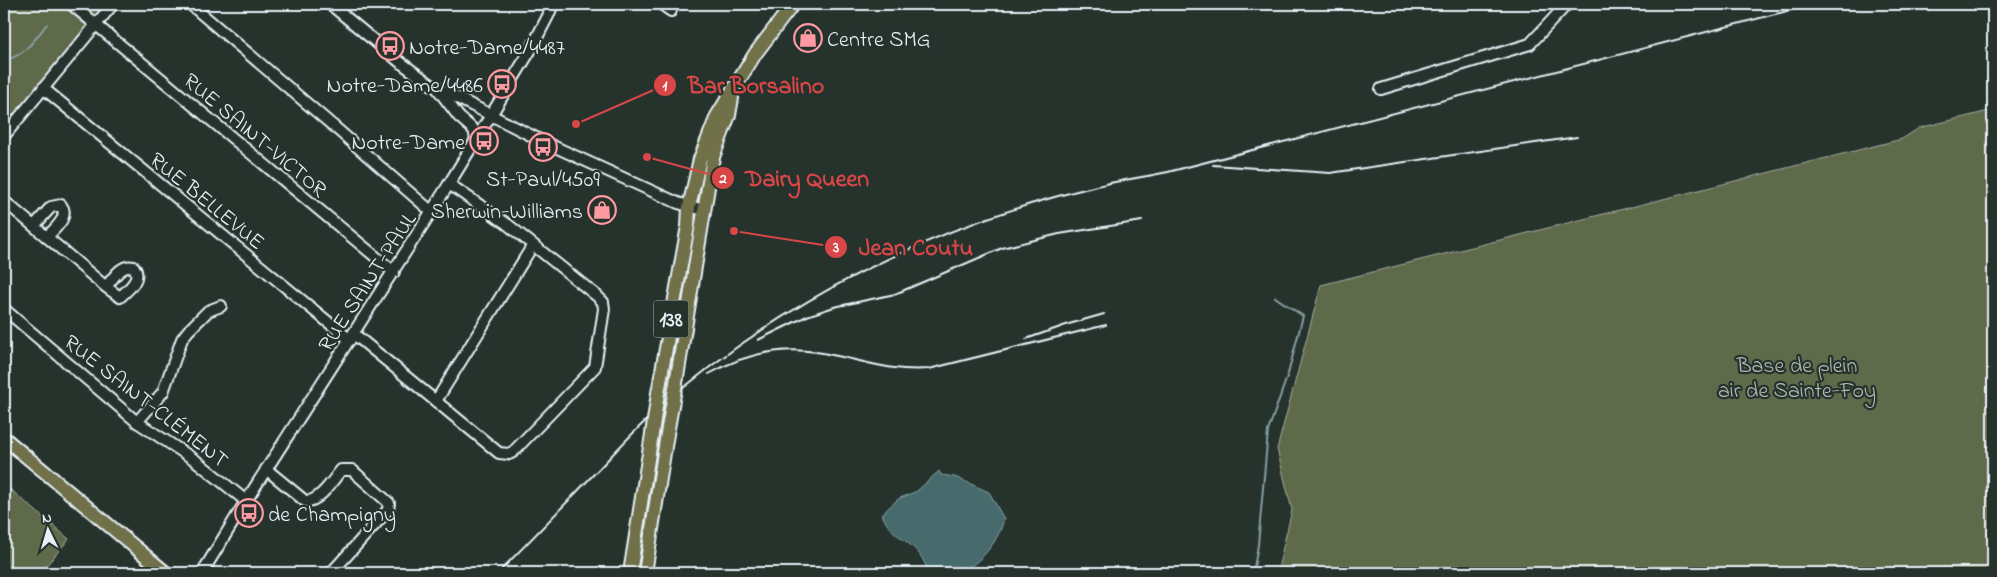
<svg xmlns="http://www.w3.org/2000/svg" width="1997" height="577" font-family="'Indie Flower',sans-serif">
<rect width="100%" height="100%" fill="#26332d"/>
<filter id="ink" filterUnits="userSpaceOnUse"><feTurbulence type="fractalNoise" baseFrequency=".02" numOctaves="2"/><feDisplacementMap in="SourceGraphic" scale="10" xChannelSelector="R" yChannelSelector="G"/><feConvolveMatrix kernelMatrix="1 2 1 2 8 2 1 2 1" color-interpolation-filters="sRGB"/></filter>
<g filter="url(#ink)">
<g fill="#5e6a4c" stroke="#a3aea2">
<path d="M4,4H106L4,129Z"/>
<path d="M1993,110V573H1277L1292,510L1277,449L1321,285L1902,139L1919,128Z"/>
<path d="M4,484L69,539L40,573H4Z"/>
</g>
<path fill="#476a6c" stroke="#87a0a4" d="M939,471L941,475L955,477L989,492L1004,519C999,541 977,570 953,573C945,574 937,573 929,573C925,564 922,556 915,549C902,537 888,532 882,514L898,499L917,491Z"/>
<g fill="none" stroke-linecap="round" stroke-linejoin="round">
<g stroke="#87a0a4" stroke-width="2">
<path d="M4,60C24,57 35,39 47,24"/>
<path d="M1253,573L1258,545L1268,431L1288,374L1303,316L1275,297"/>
</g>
<defs>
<g id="minor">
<path d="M71,4L394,272"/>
<path d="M190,4L338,130L432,212"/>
<path d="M330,4L400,62L430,84L542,141L678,203L704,210"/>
<path d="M661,4L671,11"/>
<path d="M43,88L350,340"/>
<path d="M437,88L459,117L474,130L476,139"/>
<path d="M1381,89L1530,44L1567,4"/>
<path d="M4,136L113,4"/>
<path d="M4,201L106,287L120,297C129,289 142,279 134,267C121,264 114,277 106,287"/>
<path d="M34,226L51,207L61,205C70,217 55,228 47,237"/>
<path d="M4,309L137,422L195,460L246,501"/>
<path d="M354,334L499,453L509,454L513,452L595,367L604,309L603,302L597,296L507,224L449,184"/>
<path d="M436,401L533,245"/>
<path d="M137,422L163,392L182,339L188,331L208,311L221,306"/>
<path d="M266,469L305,501C319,503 333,480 341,470H352L389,503L388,510L331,573"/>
<path d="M202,573L246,501L449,184L530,51L548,16L553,4"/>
</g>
<g id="major">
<path d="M677,377L713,157L729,115L732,98"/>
<path d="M658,393L688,226L689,207L700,159L717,116L755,54L793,4"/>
<path d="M4,438L166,573"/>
<path d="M630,573L652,434"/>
<path d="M645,573L667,434"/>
</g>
</defs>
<use href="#minor" stroke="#e8f1f8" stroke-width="14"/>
<use href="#major" stroke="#e8f1f8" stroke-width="16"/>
<use href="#minor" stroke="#26332d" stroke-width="10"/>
<use href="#major" stroke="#6f704a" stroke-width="12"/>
<g stroke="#e8f1f8" stroke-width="2">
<path d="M1213,165L1330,173L1577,137"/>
<path d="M1026,339L1069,324L1104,314"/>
<path d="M758,340L807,316L834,307L895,294L1002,248L1059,234L1142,221"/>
<path d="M709,374C743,355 777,346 816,352C858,358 884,372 929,369L1106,325"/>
<path d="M498,573C531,540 563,506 596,472C615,452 634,431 655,412C782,300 933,225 1097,186C1120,180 1144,177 1168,172L1814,4"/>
</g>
<defs>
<g id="major-bridge">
<path d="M652,434L658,393"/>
<path d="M667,434L677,377"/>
</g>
</defs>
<use href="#major-bridge" stroke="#e8f1f8" stroke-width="16" stroke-linecap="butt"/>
<use href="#major-bridge" stroke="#6f704a" stroke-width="12"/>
</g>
</g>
<defs>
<symbol id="shop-ring" viewBox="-11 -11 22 22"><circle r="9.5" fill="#26332d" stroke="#ff9aa2" stroke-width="1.5"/><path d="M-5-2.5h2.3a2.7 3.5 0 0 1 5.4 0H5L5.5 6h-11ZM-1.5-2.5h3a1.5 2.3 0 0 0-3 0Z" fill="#ff9aa2"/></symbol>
<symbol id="bus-ring" viewBox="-11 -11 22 22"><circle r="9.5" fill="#26332d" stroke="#ff9aa2" stroke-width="1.5"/><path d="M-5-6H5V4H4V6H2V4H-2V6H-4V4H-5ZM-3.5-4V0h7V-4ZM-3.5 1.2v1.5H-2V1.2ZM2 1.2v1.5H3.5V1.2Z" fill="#ff9aa2"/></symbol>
</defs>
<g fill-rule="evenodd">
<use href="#shop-ring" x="792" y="22" width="32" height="32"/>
<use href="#bus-ring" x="374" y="30" width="32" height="32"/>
<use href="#bus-ring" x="486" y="68" width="32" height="32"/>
<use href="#bus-ring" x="468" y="125" width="32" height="32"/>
<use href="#bus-ring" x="527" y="131" width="32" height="32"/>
<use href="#shop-ring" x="586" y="194" width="32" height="32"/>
<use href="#bus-ring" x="233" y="497" width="32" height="32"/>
</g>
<g text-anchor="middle" stroke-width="4.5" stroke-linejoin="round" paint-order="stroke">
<rect fill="#26332d" stroke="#aeb8bb" stroke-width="1" x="653.5" y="300.5" width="35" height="37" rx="4"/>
<g font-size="21" font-weight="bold" fill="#e8f1f8">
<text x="671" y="326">138</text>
</g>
<g font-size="22" fill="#e8f1f8" stroke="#26332d" text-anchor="start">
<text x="827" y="46">Centre SMG</text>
<text x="409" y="54">Notre-Dame/4487</text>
<text x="483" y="92" text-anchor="end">Notre-Dame/4486</text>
<text x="465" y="149" text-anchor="end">Notre-Dame</text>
<text x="543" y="186" text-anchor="middle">St-Paul/4509</text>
<text x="583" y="218" text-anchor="end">Sherwin-Williams</text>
<text x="268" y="521">de Champigny</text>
</g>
<g font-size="22" fill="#e8f1f8" stroke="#26332d">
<text transform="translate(256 134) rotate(40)" y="8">RUE SAINT-VICTOR</text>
<text transform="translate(208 200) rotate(39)" y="8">RUE BELLEVUE</text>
<text transform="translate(366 281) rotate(-57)" y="8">RUE SAINT-PAUL</text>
<text transform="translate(147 400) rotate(38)" y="8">RUE SAINT-CLÉMENT</text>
</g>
<g font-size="22" fill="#b1bbb3" stroke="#26332d">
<text x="1797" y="372">Base de plein<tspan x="1797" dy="25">air de Sainte-Foy</tspan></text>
</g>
</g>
<path fill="none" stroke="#d94647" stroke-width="2" d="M576 124L665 85M647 157L723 178M734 231L836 247"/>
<g fill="#d94647" stroke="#26332d" stroke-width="2">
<circle cx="576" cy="124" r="5"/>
<circle cx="647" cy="157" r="5"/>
<circle cx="734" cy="231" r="5"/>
<circle cx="665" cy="85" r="12"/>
<circle cx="723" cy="178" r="12"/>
<circle cx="836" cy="247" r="12"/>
</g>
<g font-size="15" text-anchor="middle" font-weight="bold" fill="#fff">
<text x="665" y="90">1</text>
<text x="723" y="183">2</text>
<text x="836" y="252">3</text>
</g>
<g font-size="24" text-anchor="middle" font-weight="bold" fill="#d94647" stroke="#26332d" stroke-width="4.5" stroke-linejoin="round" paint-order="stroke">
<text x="756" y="93">Bar Borsalino</text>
<text x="807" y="186">Dairy Queen</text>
<text x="916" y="255">Jean Coutu</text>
</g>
<rect width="1997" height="577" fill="none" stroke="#26332d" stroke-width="20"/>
<rect x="10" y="10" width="1977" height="557" fill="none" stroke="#e8f1f8" stroke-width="2" filter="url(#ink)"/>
<g transform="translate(48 530) rotate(355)" stroke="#26332d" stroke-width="4" paint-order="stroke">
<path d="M0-4L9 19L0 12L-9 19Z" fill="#e8f1f8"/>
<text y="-8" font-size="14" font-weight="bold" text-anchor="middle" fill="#e8f1f8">N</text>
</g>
</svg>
